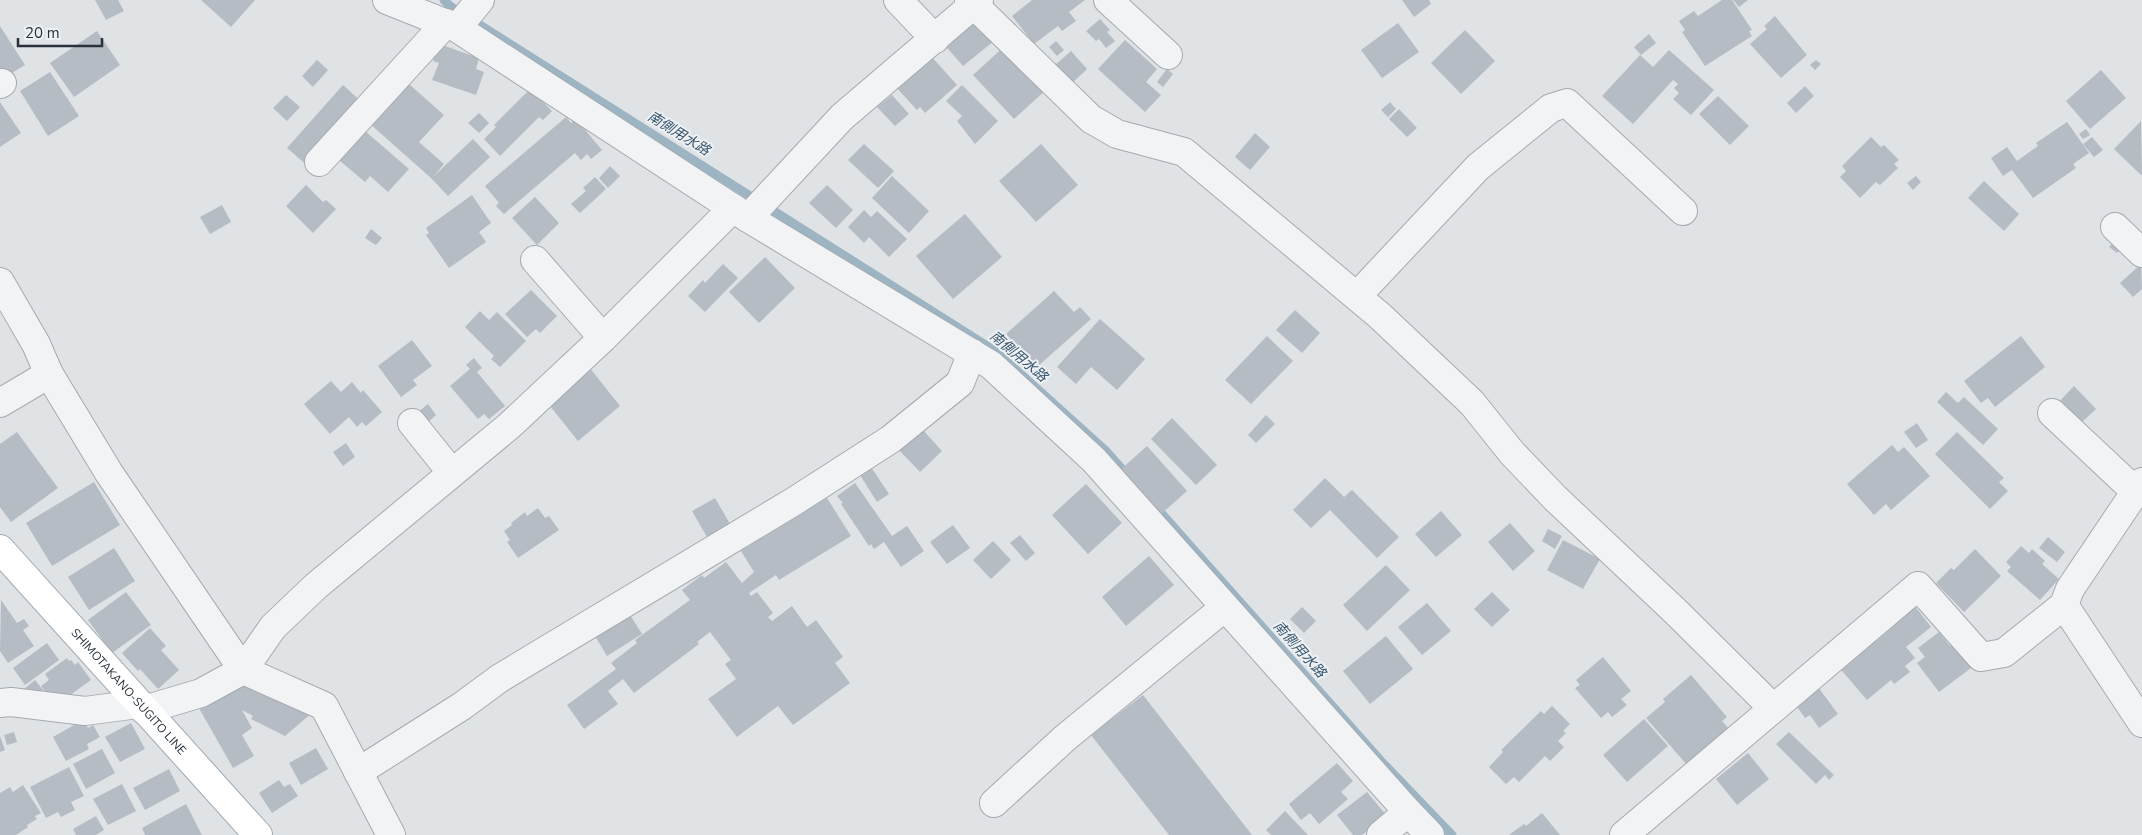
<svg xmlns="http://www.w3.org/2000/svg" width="2142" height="835" font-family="'Nunito Sans','Noto Sans JP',sans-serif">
<rect width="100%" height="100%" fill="#dfe3e6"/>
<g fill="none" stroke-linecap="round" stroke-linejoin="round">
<g stroke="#9db4c3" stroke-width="9">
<path d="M444,0L450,6L995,351L1105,450L1129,477"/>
<path d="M1154,505L1381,761L1452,835"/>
</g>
</g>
<g fill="#b6bcc3">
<path d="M95,0H118L124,11L106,20Z"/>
<path d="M201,0H255L231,27Z"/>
<path d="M1032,0H1085L1069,12L1076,21L1062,31L1058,26L1034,44L1012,16Z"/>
<path d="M1402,0H1429L1431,4L1414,17Z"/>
<path d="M1722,0H1732L1752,30L1749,31L1752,36L1705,66L1682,32L1685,30L1679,21L1694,11L1698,16Z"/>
<path d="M1733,0H1748L1739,7Z"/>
<path d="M973,16L994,41L963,66L942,42Z"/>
<path d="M1775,16L1807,55L1781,78L1750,44L1767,29L1764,26Z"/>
<path d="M1100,19L1110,30L1107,32L1115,41L1106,48L1099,39L1096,41L1086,31Z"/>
<path d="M1398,23L1419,52L1382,78L1361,50Z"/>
<path d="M0,26L25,65L0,80Z"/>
<path d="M1465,30L1495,61L1461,94L1431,63Z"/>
<path d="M97,31L120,65L74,97L50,63Z"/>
<path d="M1649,34L1656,43L1641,55L1634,47Z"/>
<path d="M1125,40L1157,69L1146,82L1161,95L1145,112L1098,69Z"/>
<path d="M1056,41L1064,50L1057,56L1049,47Z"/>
<path d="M439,44L479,58L476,69L484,72L476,95L432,80L439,63L433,61Z"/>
<path d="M1007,44L1047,89L1014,119L973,75Z"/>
<path d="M1669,50L1714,90L1691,115L1673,99L1679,93L1674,88L1678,84L1673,80L1633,124L1602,96L1640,55L1653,67Z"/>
<path d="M1071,51L1087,69L1070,85L1054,66Z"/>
<path d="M930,55L957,85L925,113L920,107L917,110L895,86Z"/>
<path d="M317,60L328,70L313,87L302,76Z"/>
<path d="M1816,60L1821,64L1815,70L1810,65Z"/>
<path d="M1167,69L1173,74L1163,87L1157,82Z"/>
<path d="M2101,70L2126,98L2090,129L2066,101Z"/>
<path d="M50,72L79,116L48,136L20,91Z"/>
<path d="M409,84L444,115L419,142L444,164L433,177L473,139L490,157L448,196L431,178L369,123L380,110L383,113Z"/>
<path d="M343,85L365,105L309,167L287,148Z"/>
<path d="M962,85L998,121L975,144L957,121L962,116L946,101Z"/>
<path d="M1805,86L1814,96L1796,113L1787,103Z"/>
<path d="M530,89L552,111L543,120L539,117L500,156L484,139L496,127L494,125Z"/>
<path d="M286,95L300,107L287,121L273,108Z"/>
<path d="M892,95L909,114L895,126L877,107Z"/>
<path d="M1718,96L1749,126L1730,145L1699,114Z"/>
<path d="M0,102L21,133L0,147Z"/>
<path d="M1390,102L1396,109L1388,117L1381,110Z"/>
<path d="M1399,109L1417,128L1407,137L1389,119Z"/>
<path d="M479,113L489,123L479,133L468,123Z"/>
<path d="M566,117L571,123L576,119L602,150L591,159L587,154L581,160L575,153L504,214L496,206L499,203L485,186Z"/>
<path d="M2141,121L2142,174L2141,175L2114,149Z"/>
<path d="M2067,122L2089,153L2073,164L2076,168L2033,198L2012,170L2003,176L1991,158L2007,147L2017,161L2038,146L2036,143Z"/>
<path d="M2086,129L2090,135L2083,139L2079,134Z"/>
<path d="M365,131L409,169L388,192L370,176L365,182L339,160Z"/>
<path d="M1255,133L1270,147L1250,170L1235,157Z"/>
<path d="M1871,137L1881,147L1884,145L1899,160L1894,164L1898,168L1880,185L1876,182L1860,198L1840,177L1846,171L1842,166Z"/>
<path d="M2092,137L2103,150L2094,157L2083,144Z"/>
<path d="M864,144L894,171L878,188L848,160Z"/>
<path d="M1041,144L1078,185L1036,222L999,181Z"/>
<path d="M610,166L620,176L608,188L599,178Z"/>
<path d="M892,176L929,211L909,233L872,198Z"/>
<path d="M1916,176L1921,182L1913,190L1907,183Z"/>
<path d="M595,177L606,189L580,213L571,204L586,191L583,188Z"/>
<path d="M1984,181L2019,214L2004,231L1968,198Z"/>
<path d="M306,185L323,202L326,200L336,209L313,233L286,206Z"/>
<path d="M827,185L853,210L836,228L809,203Z"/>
<path d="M472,195L491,223L479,232L486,242L449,268L426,235L429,233L426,228Z"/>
<path d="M535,197L559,223L537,245L512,218Z"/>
<path d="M222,205L231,222L210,234L200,217Z"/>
<path d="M864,210L871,217L877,211L907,239L889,257L869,237L864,243L848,227Z"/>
<path d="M965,214L1002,257L953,299L916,256Z"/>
<path d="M371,229L382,238L376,245L365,238Z"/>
<path d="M2117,239L2124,245L2117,253L2109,247Z"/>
<path d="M765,257L795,288L759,323L729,292Z"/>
<path d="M723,264L738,278L705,312L688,296L703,280L705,283Z"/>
<path d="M2141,264L2142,289L2133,297L2120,283Z"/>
<path d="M531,290L557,316L540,333L536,329L527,337L505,314Z"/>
<path d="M1054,291L1074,312L1080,307L1091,319L1037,367L1006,334Z"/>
<path d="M1295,310L1320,333L1302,353L1276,330Z"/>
<path d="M480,311L489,320L497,312L526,341L500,367L491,359L494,356L465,327Z"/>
<path d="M1100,319L1145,359L1117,390L1091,367L1076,384L1057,367Z"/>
<path d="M1267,336L1293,361L1251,404L1225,380Z"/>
<path d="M2021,336L2045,367L1995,407L1988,398L1981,403L1964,381Z"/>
<path d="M412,340L432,366L413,380L417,385L401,397L378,366Z"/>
<path d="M474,358L482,368L477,372L505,406L489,419L484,414L478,419L450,386L470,369L466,365Z"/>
<path d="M589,367L620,406L578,441L546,401Z"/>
<path d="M331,381L341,392L352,382L361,393L363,390L382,412L366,426L362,422L357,427L349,417L330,434L304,404Z"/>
<path d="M2074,386L2096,409L2080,424L2058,403Z"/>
<path d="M1946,392L1958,403L1964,397L1998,429L1983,445L1937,402Z"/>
<path d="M428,404L436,415L426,424L417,413Z"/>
<path d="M1266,415L1275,424L1256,443L1248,435Z"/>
<path d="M1172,418L1217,465L1196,485L1151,439Z"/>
<path d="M1917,423L1928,440L1916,448L1904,432Z"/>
<path d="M922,429L942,451L920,472L899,450Z"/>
<path d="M17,432L58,488L11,522L0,507V444Z"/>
<path d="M1957,432L2004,478L1999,482L2008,491L1990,509L1935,454Z"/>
<path d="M346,443L355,457L343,466L333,452Z"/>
<path d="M1892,445L1898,452L1904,447L1930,476L1891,510L1886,504L1874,515L1847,484Z"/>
<path d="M1147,446L1187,491L1159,516L1119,471Z"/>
<path d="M871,467L889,494L877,502L860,475Z"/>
<path d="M1325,478L1344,497L1352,490L1399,537L1377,558L1330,510L1311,528L1293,510Z"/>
<path d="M94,482L120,525L52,566L26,523Z"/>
<path d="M855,483L892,536L907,526L924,551L901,567L884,542L874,549L871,544L869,546L841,504L843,503L837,496Z"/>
<path d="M1086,484L1122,523L1088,554L1052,515Z"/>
<path d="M715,498L733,529L710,542L692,511Z"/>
<path d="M827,498L851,536L779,580L776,575L749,593L751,596L757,592L773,613L768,617L772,621L792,606L807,627L816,620L843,657L835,663L850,683L793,725L778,706L737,737L708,699L736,679L725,664L731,660L710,632L697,642L699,644L634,693L623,679L608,691L618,704L584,729L567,705L616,669L611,663L637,643L635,640L690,600L682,590L702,575L704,578L726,562L742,583L754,572L741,551Z"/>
<path d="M538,508L545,518L549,516L559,530L518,558L507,542L510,540L504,531L512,525L511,523L525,512L527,516Z"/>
<path d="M1441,511L1462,535L1436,557L1415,534Z"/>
<path d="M1510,523L1535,551L1513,571L1488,542Z"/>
<path d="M953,525L970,548L947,564L930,542Z"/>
<path d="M1548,529L1562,536L1555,549L1542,541Z"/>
<path d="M1020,535L1035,553L1026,561L1010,543Z"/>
<path d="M2048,537L2065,552L2057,562L2039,548Z"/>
<path d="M1563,540L1600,559L1583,589L1547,570Z"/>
<path d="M993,541L1011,560L991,579L973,560Z"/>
<path d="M2021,546L2029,553L2032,549L2045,561L2042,564L2059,579L2040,600L2007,571L2011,567L2006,562Z"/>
<path d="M114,548L135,581L89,610L68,577Z"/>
<path d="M1975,549L2001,576L1964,612L1936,583L1951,568L1954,570Z"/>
<path d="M1149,556L1174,585L1126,626L1102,597Z"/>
<path d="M1386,565L1410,590L1367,631L1343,605Z"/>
<path d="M126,592L151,625L112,653L88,620Z"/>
<path d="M1492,592L1510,610L1492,627L1474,609Z"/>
<path d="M1,600L17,623L24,619L29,626L23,630L34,646L8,663L0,651Z"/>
<path d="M1427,603L1451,631L1422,655L1398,627Z"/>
<path d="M1914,605L1931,627L1906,647L1915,658L1905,666L1910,672L1894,684L1891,680L1867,700L1837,665L1871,637L1875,642L1894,626L1892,623Z"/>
<path d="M1302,607L1316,621L1304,633L1290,619Z"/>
<path d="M630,615L642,634L607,656L595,636Z"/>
<path d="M150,628L166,646L161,650L179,670L158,689L140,669L138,671L122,653Z"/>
<path d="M1939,632L1950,646L1956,641L1975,665L1939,692L1917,663L1925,657L1918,648Z"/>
<path d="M1386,636L1413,669L1370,704L1343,671Z"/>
<path d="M47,643L59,660L25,685L13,668Z"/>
<path d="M1603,657L1631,691L1621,699L1627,705L1612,717L1608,712L1601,718L1575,688L1580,685L1576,680Z"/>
<path d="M67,658L69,661L71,660L75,665L78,662L91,680L59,703L52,701L41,686L49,680L45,674Z"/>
<path d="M1691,675L1727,717L1722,721L1730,730L1688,766L1646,718L1665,702L1663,699Z"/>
<path d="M248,679L313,712L285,736L251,719L253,716L242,710L252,728L242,735L254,756L233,768L196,703Z"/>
<path d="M35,680L43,690L32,699L24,689Z"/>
<path d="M1818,687L1838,714L1819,728L1810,715L1805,718L1795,704Z"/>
<path d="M1143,695L1252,835H1169L1091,735Z"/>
<path d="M1552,706L1570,724L1563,731L1566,733L1558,741L1564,747L1550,761L1545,756L1519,782L1514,777L1506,784L1489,767L1503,752L1501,750L1541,711L1544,714Z"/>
<path d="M1644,719L1668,746L1627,782L1603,755Z"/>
<path d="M83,720L88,728L93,725L100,737L87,744L89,749L66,761L53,737Z"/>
<path d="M131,723L145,749L120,762L105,737Z"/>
<path d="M14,732L17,742L7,745L4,735Z"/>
<path d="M1789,732L1834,775L1829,780L1825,775L1816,784L1776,744Z"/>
<path d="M0,736L5,750L0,752Z"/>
<path d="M316,748L328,769L301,785L289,763Z"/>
<path d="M102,749L115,773L86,789L73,764Z"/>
<path d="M1748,753L1769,779L1737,805L1716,779Z"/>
<path d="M1337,763L1353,781L1341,792L1348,799L1319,824L1310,813L1301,820L1289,804Z"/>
<path d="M69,767L84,796L71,802L75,810L61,817L58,812L46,818L30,787Z"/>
<path d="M169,769L180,791L145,810L133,788Z"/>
<path d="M279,780L284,787L290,784L298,796L272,813L259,793Z"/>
<path d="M122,784L136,811L108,825L93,799Z"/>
<path d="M23,785L41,813L35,816L37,819L27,825L28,827L16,835H0V793L10,787L13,792Z"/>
<path d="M1367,792L1387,816L1362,835H1353L1337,815Z"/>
<path d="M186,804L202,835H145L142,828Z"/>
<path d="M1285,811L1308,835H1271L1266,830Z"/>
<path d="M1542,813L1560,835H1509L1524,824L1526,826Z"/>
<path d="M96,816L104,830L96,835H76L73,829Z"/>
</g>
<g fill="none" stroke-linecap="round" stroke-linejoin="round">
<defs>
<g id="minor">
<path d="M387,0L457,28L748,218L991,365L1094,460L1408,812L1430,835"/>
<path d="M898,0L935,39"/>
<path d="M969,0L1091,119L1117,134L1184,152L1380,316L1472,403L1512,453L1555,498L1674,610L1773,708"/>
<path d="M1108,0L1168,55"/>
<path d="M457,28L480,0"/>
<path d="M0,84L2,83"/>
<path d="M319,162L446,23"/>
<path d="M748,218L842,117L979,0"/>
<path d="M2115,227L2142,253"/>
<path d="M535,260L603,338"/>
<path d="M0,282L36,344L49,374L109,473L243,670L324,706L391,835"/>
<path d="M1357,296L1478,167L1551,108L1567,103L1683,211"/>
<path d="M0,403L49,374"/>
<path d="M2052,413L2135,491"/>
<path d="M412,423L452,473"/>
<path d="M2064,605L2142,723"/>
<path d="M0,703L11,702L85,711L138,704"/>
<path d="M144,710L201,693L243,670L273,627L316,586L509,426L603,338L733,208"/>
<path d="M358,772L462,706L500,678L793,502L891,439L960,383L972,353"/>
<path d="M994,803L1065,738L1225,607"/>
<path d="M1381,835L1408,812"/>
<path d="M1624,835L1918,586L1981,657L2004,653L2064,605L2070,589L2142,482"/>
</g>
<g id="major">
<path id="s1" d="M0,549L258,835"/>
</g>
</defs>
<use href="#minor" stroke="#a5aab0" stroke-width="30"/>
<use href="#major" stroke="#9fa8b1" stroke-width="30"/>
<use href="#minor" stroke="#f1f3f5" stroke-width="28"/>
<use href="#major" stroke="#fff" stroke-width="28"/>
</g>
<g text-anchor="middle" stroke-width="4" stroke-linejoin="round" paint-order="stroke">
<g font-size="12" fill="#29323c" stroke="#eef1f4">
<text dy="4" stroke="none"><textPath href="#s1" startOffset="192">SHIMOTAKANO-SUGITO LINE</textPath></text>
</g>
<g font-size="14" font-style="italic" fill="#37556c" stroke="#eef1f4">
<text transform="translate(679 133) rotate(32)" y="5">南側用水路</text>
<text transform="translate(1019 356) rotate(40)" y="5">南側用水路</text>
<text transform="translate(1300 649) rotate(48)" y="5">南側用水路</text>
</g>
</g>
<path d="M18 38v8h84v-8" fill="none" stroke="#29323c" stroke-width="2.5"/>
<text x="25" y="38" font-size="15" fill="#29323c" stroke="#eef1f4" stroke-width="4" paint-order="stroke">20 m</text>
</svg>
